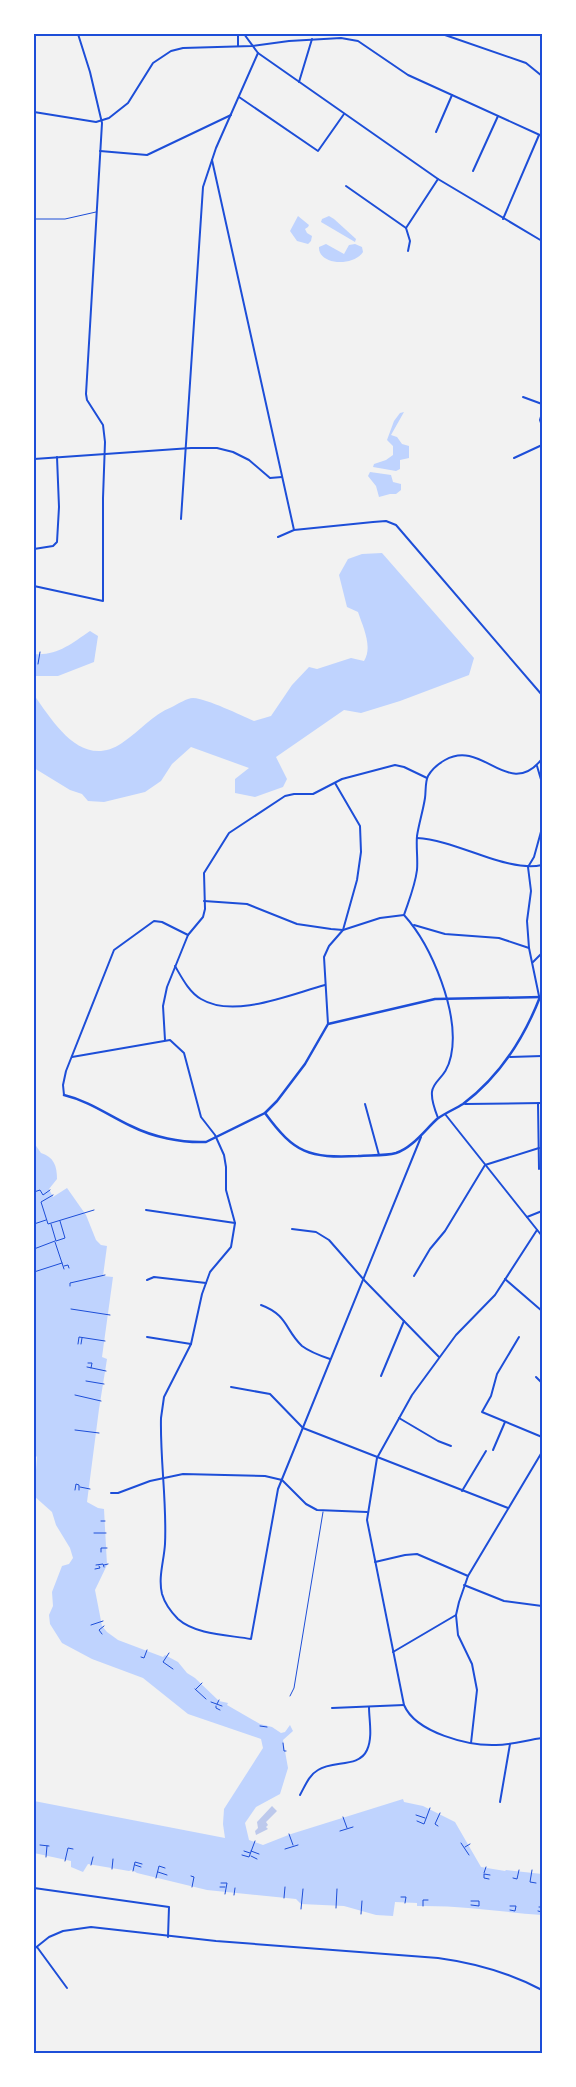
<svg xmlns="http://www.w3.org/2000/svg" width="576" height="2087" font-family="'Roboto Condensed',sans-serif">
<rect width="100%" height="100%" fill="#f2f2f2"/>
<g fill="#bfd3fe">
<path d="M298,216L309,225L308,227L305,229L307,233L312,236L311,241L308,244L297,241L290,231Z"/>
<path d="M329,216L334,219L356,239L355,242L321,222L322,219Z"/>
<path d="M326,244L344,254L349,245L355,244L362,247L363,252C353,267 318,265 319,247Z"/>
<path d="M404,412L391,435L397,437L402,444L409,446V458L400,460V469L396,471L373,467L374,464L386,460L393,455V446L387,440L394,421L400,413Z"/>
<path d="M370,472L391,475L393,482L401,484V490L396,494H390L379,497L376,486L368,476Z"/>
<path d="M382,553L474,658L469,675L400,701L361,713L344,710L276,757L287,779L283,787L255,797L235,793V779L249,768L191,747L172,764L161,781L145,792L104,802L88,801L82,794L70,790L34,768V695C54,723 82,770 122,743C140,731 152,715 172,707C178,704 187,698 193,698C208,699 240,715 254,721L271,716L292,685L309,667L317,669L351,658L364,661C373,647 363,627 358,612L347,607L339,575L348,559L362,554Z"/>
<path d="M90,631L98,636L94,662L58,676H34V654C57,656 71,644 90,631Z"/>
<path d="M34,1143L41,1153C54,1157 57,1166 57,1179L49,1189L53,1197L67,1188L86,1215L96,1240L101,1245L107,1246L103,1276L113,1277L102,1357L107,1359L99,1409L87,1502L98,1508L104,1509L107,1565L95,1590L102,1626L107,1632L118,1640L163,1657L165,1655L178,1662L187,1673L195,1678L219,1701L228,1703L227,1705L260,1724L272,1727L281,1733L285,1732L290,1725L293,1731L283,1740L288,1768L280,1794L256,1807L245,1823L249,1840L263,1845L291,1834L403,1799L404,1802L423,1806L455,1822L481,1867L505,1871L506,1870L542,1874V1915C500,1912 461,1905 417,1906V1903L395,1902L393,1916L376,1915L344,1906L301,1904L296,1899L207,1890L137,1873L132,1870L129,1871L88,1864L83,1872L71,1867V1861L34,1853V1801L225,1838L223,1824L224,1809L263,1748L261,1739L188,1714L143,1678L92,1659L62,1643L50,1624L49,1615L53,1606L52,1592L62,1566L69,1564L73,1558L70,1548L56,1525L52,1512L34,1496L37,1457L34,1454Z"/>
</g>
<path fill="#bdc9ec" d="M272,1806L277,1811L266,1822L268,1825L266,1827L268,1829L256,1835L255,1831L258,1828L257,1822Z"/>
<g fill="none" stroke-linecap="round" stroke-linejoin="round">
<g stroke="#1d4ed8" stroke-width="1">
<path d="M38,664L40,652"/>
<path d="M34,1192L40,1190L43,1195L50,1190"/>
<path d="M53,1195L41,1202L48,1224L94,1210"/>
<path d="M34,1224L46,1220"/>
<path d="M51,1224L56,1241L65,1238L60,1221"/>
<path d="M55,1242L64,1269"/>
<path d="M34,1249L55,1241"/>
<path d="M64,1266L68,1265L69,1268"/>
<path d="M34,1272L62,1263"/>
<path d="M70,1286V1283L105,1275"/>
<path d="M71,1309L110,1315"/>
<path d="M78,1344L79,1337L105,1341"/>
<path d="M81,1344L82,1338"/>
<path d="M88,1363H92L91,1368"/>
<path d="M87,1367L106,1371"/>
<path d="M86,1381L104,1384"/>
<path d="M75,1395L101,1401"/>
<path d="M75,1430L99,1433"/>
<path d="M80,1487L90,1489"/>
<path d="M75,1490L76,1484L79,1485V1490"/>
<path d="M101,1521H105"/>
<path d="M94,1533H106"/>
<path d="M101,1552V1548H107"/>
<path d="M96,1565L103,1564L104,1567"/>
<path d="M104,1565L108,1564"/>
<path d="M95,1569L100,1568L99,1566"/>
<path d="M91,1625L103,1621"/>
<path d="M102,1634L99,1630L104,1626"/>
<path d="M169,1653L163,1662L173,1669"/>
<path d="M141,1657L144,1658L147,1650"/>
<path d="M195,1689L206,1699"/>
<path d="M196,1689L202,1683"/>
<path d="M211,1702L222,1706"/>
<path d="M217,1704L219,1700"/>
<path d="M216,1706V1708L220,1710"/>
<path d="M260,1726L267,1727"/>
<path d="M283,1743L284,1751H286"/>
<path d="M416,1815L425,1818"/>
<path d="M343,1817L347,1828"/>
<path d="M417,1821L424,1824L430,1808"/>
<path d="M438,1826L435,1824L440,1813"/>
<path d="M340,1831L353,1827"/>
<path d="M289,1834L293,1845"/>
<path d="M461,1843L469,1855"/>
<path d="M40,1845L49,1846"/>
<path d="M465,1847L470,1844"/>
<path d="M285,1849L298,1845"/>
<path d="M244,1851L250,1853"/>
<path d="M251,1851L259,1854"/>
<path d="M242,1855L249,1857L255,1841"/>
<path d="M251,1856L257,1859"/>
<path d="M46,1857L47,1846"/>
<path d="M65,1861L68,1848L73,1849"/>
<path d="M91,1865L93,1857"/>
<path d="M135,1865L141,1867"/>
<path d="M112,1869L113,1859"/>
<path d="M532,1870L530,1882L536,1883"/>
<path d="M133,1871L135,1862L142,1864"/>
<path d="M158,1872L167,1875"/>
<path d="M484,1873L486,1867"/>
<path d="M191,1876L194,1877L192,1887"/>
<path d="M156,1878L159,1866L165,1868"/>
<path d="M513,1878L517,1879L519,1870"/>
<path d="M489,1879L484,1878V1874L490,1875"/>
<path d="M221,1883H227L225,1894"/>
<path d="M220,1887H225"/>
<path d="M234,1895L235,1888"/>
<path d="M401,1897H406L405,1903"/>
<path d="M284,1898L285,1887"/>
<path d="M471,1901H479V1906L471,1905"/>
<path d="M423,1906V1900H428"/>
<path d="M539,1907H542"/>
<path d="M336,1908L337,1889"/>
<path d="M301,1909L303,1889"/>
<path d="M510,1910L515,1911L516,1906H510"/>
<path d="M538,1911L542,1912"/>
<path d="M361,1914L362,1901"/>
</g>
<g stroke="#1d4ed8" stroke-width="1">
<path d="M34,219H65L96,212"/>
<path d="M290,1696L294,1688L323,1512"/>
</g>
<g stroke="#1d4ed8" stroke-width="2">
<path d="M244,34L258,53L438,179L542,241"/>
<path d="M445,35L526,63L542,76"/>
<path d="M238,46V34"/>
<path d="M299,82L312,39"/>
<path d="M239,97L318,151L344,114"/>
<path d="M34,112L96,122L109,118L128,103L153,63L171,51L183,48L252,46L289,41L341,38L358,41L408,75L542,136"/>
<path d="M436,132L452,95"/>
<path d="M100,151L147,155L231,115"/>
<path d="M212,160L294,530L278,537"/>
<path d="M473,171L498,116"/>
<path d="M346,186L406,228L410,241L408,251"/>
<path d="M503,219L539,135"/>
<path d="M406,228L438,179"/>
<path d="M523,397L542,404"/>
<path d="M542,413L540,420L542,426"/>
<path d="M514,458L542,445"/>
<path d="M34,459L191,448H217L233,452L249,460L270,478L282,477"/>
<path d="M181,519L203,187L216,148L258,53"/>
<path d="M294,530L373,522L386,521L396,525L542,695"/>
<path d="M34,549L53,546L57,542L59,507L57,457"/>
<path d="M34,586L103,601V498L105,442L103,425L87,400L86,394L102,123L90,72L78,34"/>
<path d="M537,766L542,783"/>
<path d="M417,838C457,840 507,873 542,865"/>
<path d="M204,901L247,904L297,924L331,929L343,930L380,918L404,915"/>
<path d="M404,915C409,900 415,886 417,870C418,859 416,847 417,836C419,823 423,811 425,798C426,791 425,782 428,776C432,769 438,764 445,760C483,738 508,801 542,759"/>
<path d="M404,915C432,946 460,1014 451,1056C444,1089 421,1075 438,1118"/>
<path d="M414,925L445,934L499,938L529,948"/>
<path d="M533,962L542,953"/>
<path d="M175,966C182,978 189,992 201,999C234,1019 291,994 325,985"/>
<path d="M539,996L529,948L527,921L531,891L528,867L534,857L542,828"/>
<path d="M328,1024L324,957L329,946L343,930L357,880L361,852L360,826L335,783"/>
<path d="M165,1040L163,1006L167,987L188,935L203,917L205,909L204,873L229,833L285,796L294,794H313L342,779L395,765L404,767L427,778"/>
<path d="M72,1057L170,1040L184,1053L201,1117L215,1135L224,1155L226,1167V1190L235,1223L231,1247L210,1272L202,1294L191,1344L164,1397L161,1418C160,1460 167,1502 165,1544C164,1561 158,1577 162,1594C165,1604 171,1612 178,1619C196,1635 229,1635 251,1639L278,1489L421,1137"/>
<path d="M510,1057L542,1056"/>
<path d="M64,1095L63,1085L66,1071L114,950L154,921L162,922L188,935"/>
<path d="M538,1103L539,1169"/>
<path d="M365,1104L379,1155"/>
<path d="M465,1104L542,1103"/>
<path d="M445,1114L542,1236"/>
<path d="M146,1210L235,1223"/>
<path d="M527,1217L542,1211"/>
<path d="M292,1229L316,1232L329,1240L365,1281L439,1357"/>
<path d="M537,1230L495,1295L456,1335L412,1395L377,1458L367,1520L404,1705C416,1733 469,1746 496,1745C512,1745 527,1740 542,1738"/>
<path d="M414,1276L430,1249L445,1231L485,1165L539,1148"/>
<path d="M505,1279L542,1311"/>
<path d="M147,1280L154,1277L206,1283"/>
<path d="M261,1305C288,1315 285,1330 302,1346C310,1352 321,1356 330,1359"/>
<path d="M147,1337L191,1344"/>
<path d="M519,1337L497,1374L491,1396L482,1412L542,1437"/>
<path d="M381,1376L404,1321"/>
<path d="M536,1377L542,1383"/>
<path d="M231,1387L270,1394L303,1428L508,1508"/>
<path d="M399,1418L438,1441L451,1446"/>
<path d="M493,1450L505,1422"/>
<path d="M462,1491L486,1451"/>
<path d="M111,1493H118L150,1481L183,1474L265,1476L282,1480L306,1504L317,1510L367,1512"/>
<path d="M375,1562L405,1555L417,1554L468,1576"/>
<path d="M464,1585L504,1601L542,1606"/>
<path d="M393,1652L456,1615"/>
<path d="M332,1708L404,1705"/>
<path d="M471,1743L477,1690L472,1664L458,1635L456,1615L459,1602L468,1576L542,1452"/>
<path d="M300,1795C305,1786 309,1775 318,1770C333,1760 359,1768 367,1750C373,1737 369,1720 369,1707"/>
<path d="M500,1802L510,1744"/>
<path d="M34,1888L169,1907L168,1937"/>
<path d="M37,1947L67,1988"/>
<path d="M34,1949L49,1937L63,1931L91,1927L216,1941L438,1958C475,1963 508,1972 542,1990"/>
</g>
<g stroke="#1d4ed8" stroke-width="2.5">
<path d="M64,1095C89,1101 108,1115 131,1126C153,1137 181,1143 206,1142L265,1113L277,1101L305,1064L328,1024L435,999L542,997"/>
<path d="M265,1113C295,1154 309,1158 358,1156C370,1155 385,1156 396,1153C412,1148 425,1130 437,1119C445,1113 455,1109 463,1104C499,1077 524,1038 540,997"/>
</g>
</g>
<rect width="576" height="2087" fill="none" stroke="#ffffff" stroke-width="70"/>
<rect x="35" y="35" width="506" height="2017" fill="none" stroke="#1d4ed8" stroke-width="2"/>
</svg>
